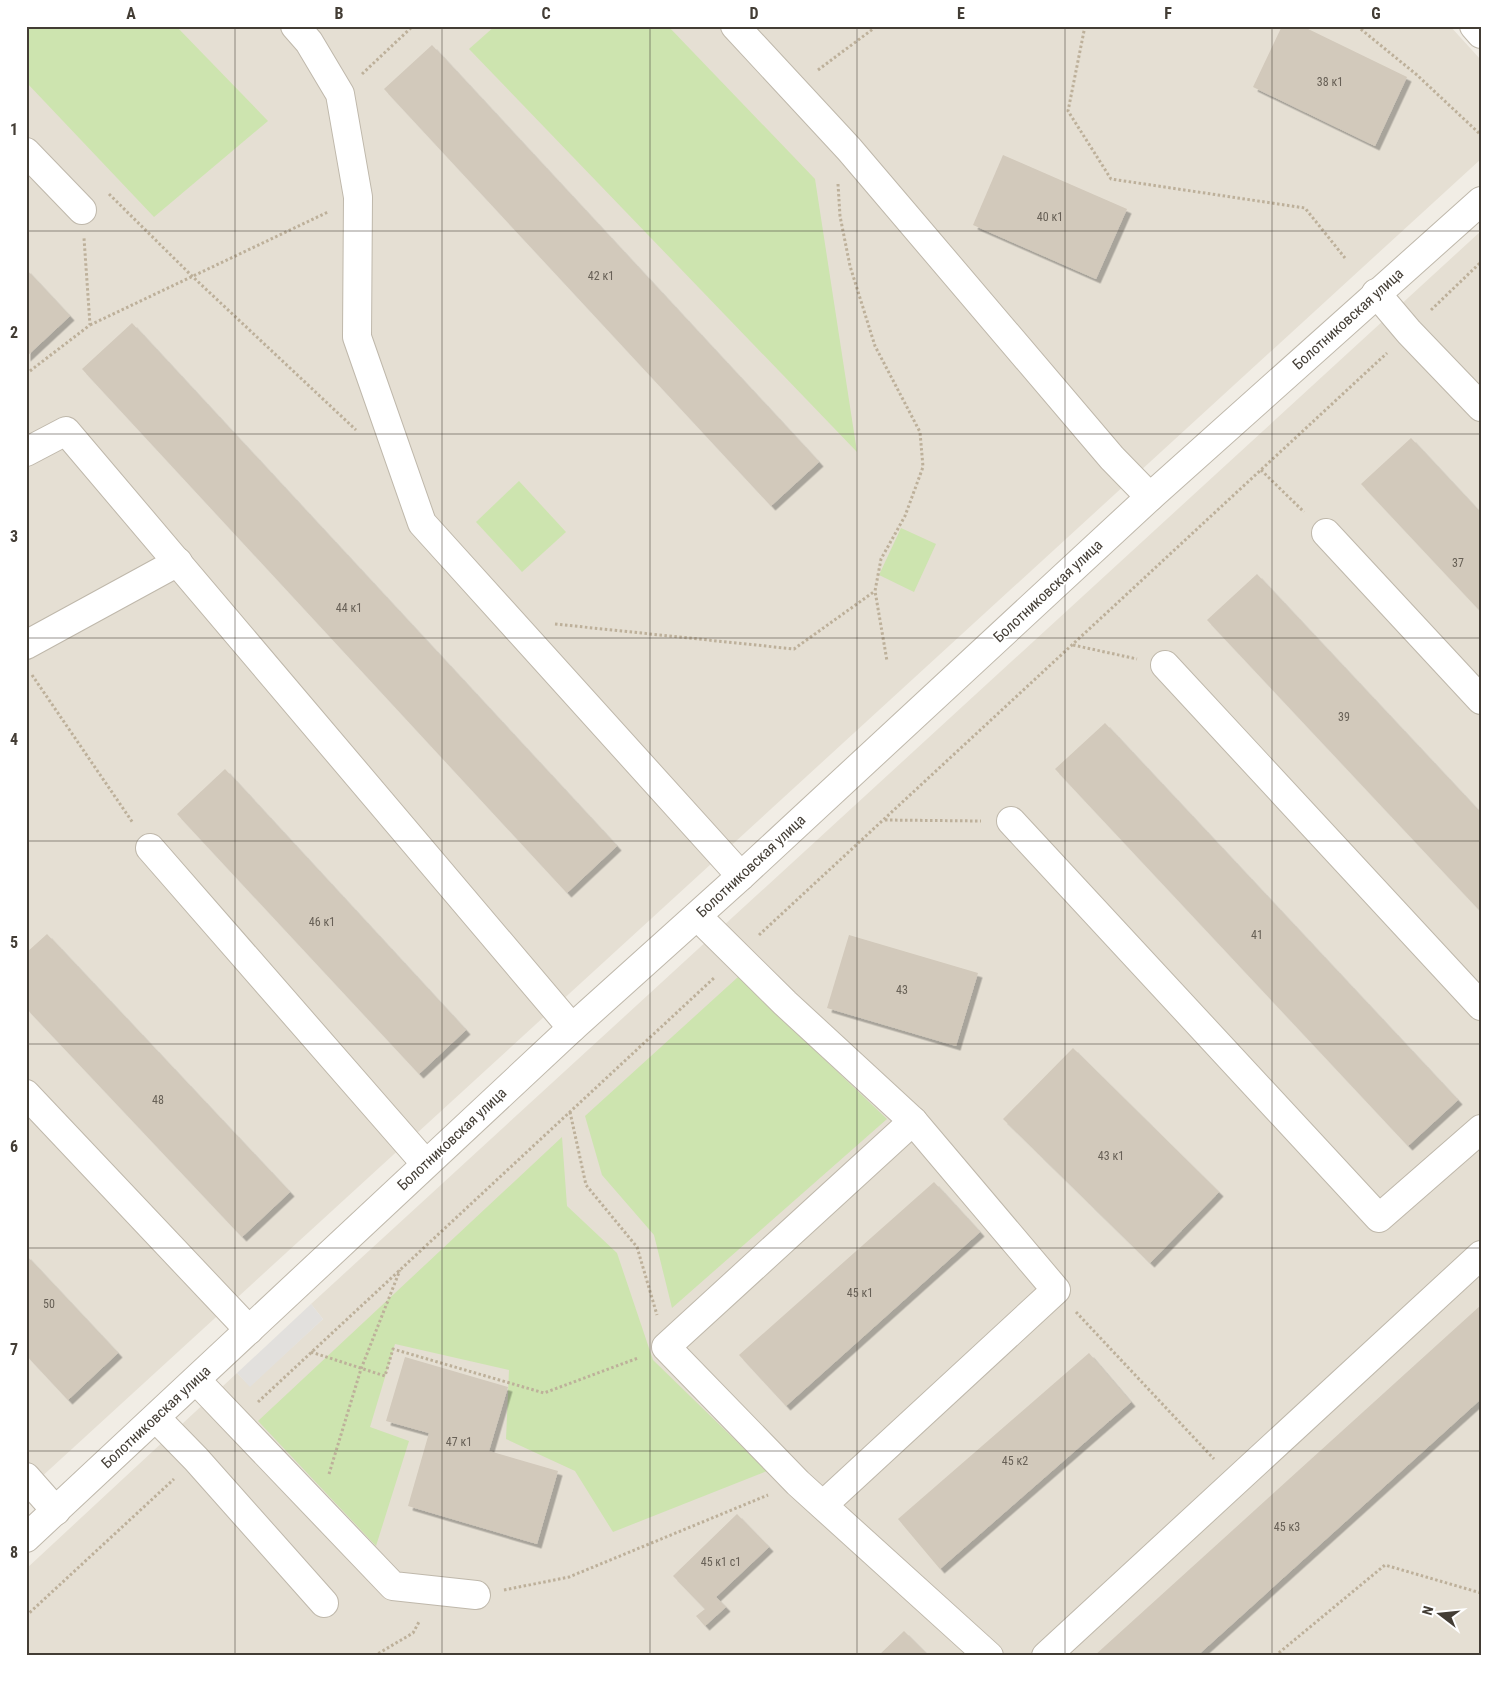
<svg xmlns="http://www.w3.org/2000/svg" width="1507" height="1682" font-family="'Roboto Condensed',sans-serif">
<defs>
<filter id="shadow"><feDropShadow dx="4.5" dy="4.5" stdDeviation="0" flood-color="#0004"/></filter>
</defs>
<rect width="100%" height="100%" fill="#f1ede5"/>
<g fill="#e5dfd3">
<path d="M26,26H1450L1481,60V159L26,1491Z"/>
<path d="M1481,231V1656H26V1569L237,1373L250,1386L323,1319L311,1304Z"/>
</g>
<g fill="#cde4af">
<path d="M26,26H176L268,121L154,217L26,82Z"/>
<path d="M495,26H668L815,179L857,452L469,49Z"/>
<path d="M519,481L566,532L522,572L476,522Z"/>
<path d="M901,528L936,544L914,592L879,575Z"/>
<path d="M738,977L887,1119L672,1308L654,1235L602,1175L585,1116Z"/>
<path d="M562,1137L567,1206L617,1253L653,1360L767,1471L613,1532L575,1471L506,1439L509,1370L395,1344L370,1427L409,1441L376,1546L258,1421Z"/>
</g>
<path fill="#e2e0dd" d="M311,1304L323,1319L250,1387L237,1373Z"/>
<g fill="#d2c9bb" filter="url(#shadow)">
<path d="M1282,26H1302L1407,77L1375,146L1253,87Z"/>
<path d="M432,45L819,462L771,506L384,89Z"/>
<path d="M1003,155L1127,209L1096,279L973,225Z"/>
<path d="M26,269L70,316L26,357Z"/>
<path d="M132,323L617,846L567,893L82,369Z"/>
<path d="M1411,438L1481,513V612L1361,484Z"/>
<path d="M1257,574L1481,813V912L1207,620Z"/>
<path d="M1105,723L1458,1100L1408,1146L1055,769Z"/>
<path d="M225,769L466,1030L419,1074L177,814Z"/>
<path d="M47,934L290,1192L242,1237L26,1008V953Z"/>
<path d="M849,935L978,973L956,1046L827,1008Z"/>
<path d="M1073,1048L1219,1192L1150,1263L1003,1119Z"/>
<path d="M934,1182L980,1232L786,1406L739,1355Z"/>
<path d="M26,1255L118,1353L68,1400L26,1355Z"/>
<path d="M1481,1305V1399L1197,1656H1094Z"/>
<path d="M1089,1353L1131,1402L940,1569L898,1519Z"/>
<path d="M405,1357L508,1387L489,1451L558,1471L537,1544L408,1506L429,1433L386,1421Z"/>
<path d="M737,1514L769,1547L716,1597L726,1607L705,1626L696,1616L705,1609L673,1576Z"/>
<path d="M904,1631L927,1654L925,1656H878Z"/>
</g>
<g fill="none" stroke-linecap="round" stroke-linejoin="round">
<defs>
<g id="minor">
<path d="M295,26L309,42L340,94L358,197L357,337L422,523L741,876"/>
<path d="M735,26L849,149L1112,458L1150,497"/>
<path d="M1474,26L1481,34"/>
<path d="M26,152L82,210"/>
<path d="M1376,293L1409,332L1481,407"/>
<path d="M26,452L66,431L572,1028"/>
<path d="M1326,533L1481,700"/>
<path d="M26,645L178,562"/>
<path d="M1165,665L1481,1006"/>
<path d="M1011,821L1379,1218L1481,1129"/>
<path d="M150,848L425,1163"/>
<path d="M697,916L785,1003L913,1121L1056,1290L823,1505"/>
<path d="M26,1094L249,1330"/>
<path d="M913,1121L666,1347L798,1483L989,1656"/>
<path d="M196,1380L393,1586L476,1595"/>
<path d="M156,1418L196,1459L324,1603"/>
<path d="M26,1477L56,1511"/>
<path d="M26,1538L572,1028L741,876L1150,497L1481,201"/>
<path d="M1046,1656L1481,1255"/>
</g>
</defs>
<use href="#minor" stroke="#bfb8ab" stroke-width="30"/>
<g stroke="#bdb09a" stroke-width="3" stroke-dasharray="2.5 2.5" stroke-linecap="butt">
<path d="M1085,26L1068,111L1111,179L1305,208L1345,258"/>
<path d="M1357,26L1417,75L1481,135"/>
<path d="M818,70L877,26"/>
<path d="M362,74L413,26"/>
<path d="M838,184L840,216L850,266L875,346L920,432L923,467L905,516L881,559L875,591L887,661"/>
<path d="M109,194L193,277L356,430"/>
<path d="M1431,310L1481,262"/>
<path d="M90,325L328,212"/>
<path d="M26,374L90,325L84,238"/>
<path d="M1261,470L1304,512"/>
<path d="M555,624L794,649L875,591"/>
<path d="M1073,645L1137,659"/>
<path d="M32,675L133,823"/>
<path d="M885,820L981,821"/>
<path d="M759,935L1387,353"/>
<path d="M570,1112L586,1185L637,1247L657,1315"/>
<path d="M1076,1312L1214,1459"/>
<path d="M311,1352L385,1376L393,1349L544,1393L638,1358"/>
<path d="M258,1402L715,977"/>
<path d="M329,1474L361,1369L400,1270"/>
<path d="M504,1590L569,1577L768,1495"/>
<path d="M26,1616L174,1479"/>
<path d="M374,1656L413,1633L420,1620"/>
<path d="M1275,1656L1385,1565L1481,1593"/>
</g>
<use href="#minor" stroke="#fff" stroke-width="28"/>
</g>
<path fill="none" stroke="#433d35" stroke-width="1" stroke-opacity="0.55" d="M235,26V1656M442,26V1656M650,26V1656M857,26V1656M1065,26V1656M1272,26V1656M26,231H1481M26,434H1481M26,638H1481M26,841H1481M26,1044H1481M26,1248H1481M26,1451H1481"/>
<g text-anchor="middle" stroke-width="4" stroke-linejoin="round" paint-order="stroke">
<g font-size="12" fill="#676056">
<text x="1330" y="86">38 к1</text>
<text x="1050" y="221">40 к1</text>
<text x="601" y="280">42 к1</text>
<text x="1458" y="567">37</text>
<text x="349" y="612">44 к1</text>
<text x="1344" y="721">39</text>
<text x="322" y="926">46 к1</text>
<text x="1257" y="939">41</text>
<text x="902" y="994">43</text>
<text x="158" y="1104">48</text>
<text x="1111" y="1160">43 к1</text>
<text x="860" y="1297">45 к1</text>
<text x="49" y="1308">50</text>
<text x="459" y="1446">47 к1</text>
<text x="1015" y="1465">45 к2</text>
<text x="1287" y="1531">45 к3</text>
<text x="721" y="1566">45 к1 с1</text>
</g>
<g font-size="15" fill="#433d35" stroke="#fff">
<text transform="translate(1348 319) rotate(-42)" y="5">Болотниковская улица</text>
<text transform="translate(1048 591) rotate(-43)" y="5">Болотниковская улица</text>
<text transform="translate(751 866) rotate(-43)" y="5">Болотниковская улица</text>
<text transform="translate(452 1139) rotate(-43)" y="5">Болотниковская улица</text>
<text transform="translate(156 1417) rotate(-43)" y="5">Болотниковская улица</text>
</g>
</g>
<rect width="1507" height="1682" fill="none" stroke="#ffffff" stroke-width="55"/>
<g transform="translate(1440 1614) rotate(286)" stroke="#ffffff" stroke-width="4" paint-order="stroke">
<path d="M0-4L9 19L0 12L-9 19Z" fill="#433d35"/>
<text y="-8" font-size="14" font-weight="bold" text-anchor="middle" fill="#433d35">N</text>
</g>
<rect x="28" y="28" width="1452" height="1626" fill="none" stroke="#433d35" stroke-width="2"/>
<g font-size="16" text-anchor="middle" font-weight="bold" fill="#433d35">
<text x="131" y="19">A</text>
<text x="339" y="19">B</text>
<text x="546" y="19">C</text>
<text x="754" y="19">D</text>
<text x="961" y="19">E</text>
<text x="1168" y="19">F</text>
<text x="1376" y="19">G</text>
<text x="14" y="135">1</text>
<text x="14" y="338">2</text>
<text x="14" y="542">3</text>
<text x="14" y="745">4</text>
<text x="14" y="948">5</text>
<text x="14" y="1152">6</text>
<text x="14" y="1355">7</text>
<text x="14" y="1558">8</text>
</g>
</svg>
